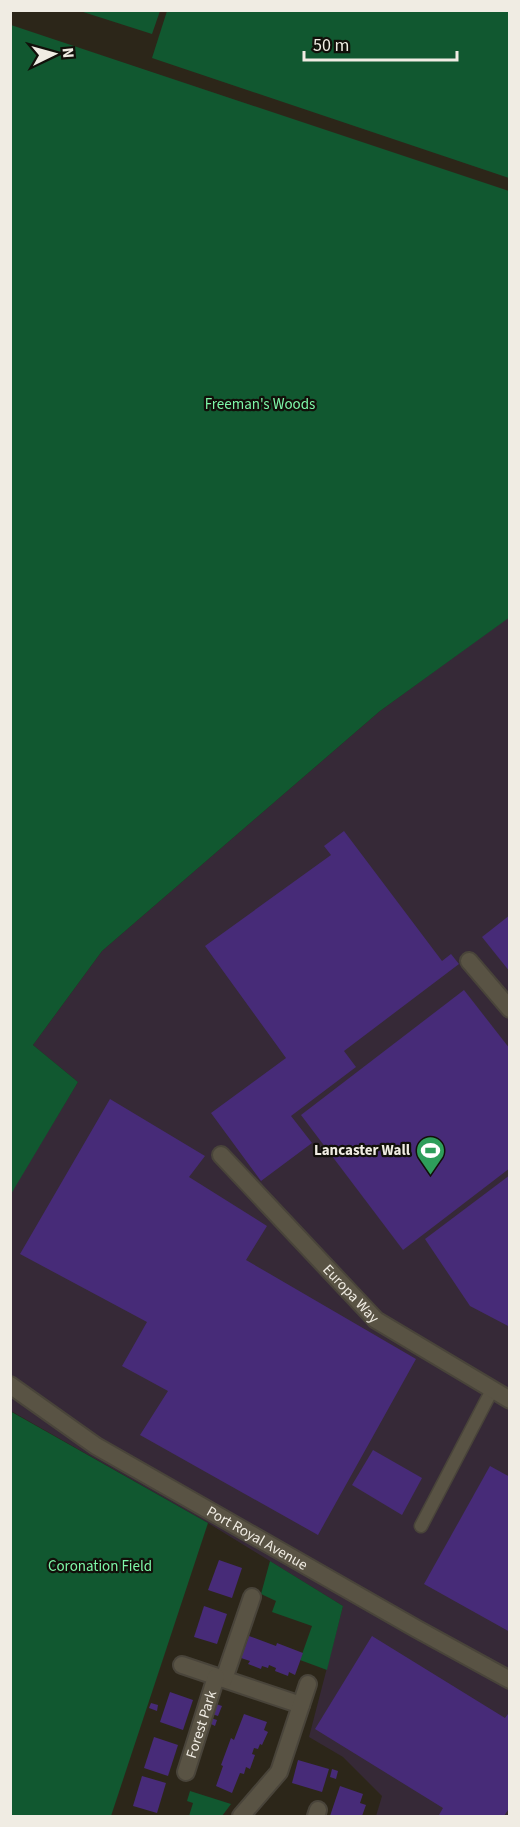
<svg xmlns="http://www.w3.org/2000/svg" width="520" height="1827" font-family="'Source Sans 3',sans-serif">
<rect width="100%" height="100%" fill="#2c2619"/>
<path fill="#362937" d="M509,617V1816H376L382,1796L343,1757L309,1737L343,1606L208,1523L11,1411L10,1194L78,1082L33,1045L102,951L380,711Z"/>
<g fill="#115830">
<path d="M80,11H160L152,34Z"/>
<path d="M167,11H509V178L152,58Z"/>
<path d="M11,25L509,191L510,617L380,711L102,951L33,1045L78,1082L11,1194Z"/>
<path d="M10,1411L208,1523L111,1816H11Z"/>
<path d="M270,1561L343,1606L327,1670L300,1660L312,1626L272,1612L276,1601L261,1594Z"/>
<path d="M190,1791L231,1804L222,1816H189L193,1803L187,1801Z"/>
</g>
<g fill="#472b78">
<path d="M344,831L442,961L451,954L459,964L344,1051L356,1067L291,1116L312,1143L261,1181L211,1113L286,1058L205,946L331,855L324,846Z"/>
<path d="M510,915V972L482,937Z"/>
<path d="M464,990L510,1049V1168L403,1250L301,1115Z"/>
<path d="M110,1099L205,1156L189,1177L267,1226L246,1260L416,1359L318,1535L140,1435L168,1391L122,1366L147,1322L20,1254Z"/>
<path d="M510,1175V1327L470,1306L425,1239Z"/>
<path d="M373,1450L422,1478L402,1515L352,1485Z"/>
<path d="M490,1466L510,1477V1632L424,1584Z"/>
<path d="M219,1560L242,1568L232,1598L208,1590Z"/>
<path d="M204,1606L227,1614L217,1644L194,1637Z"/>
<path d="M249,1636L276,1646L277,1643L303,1653L295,1675L289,1672L288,1676L275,1671L276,1668L269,1665L268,1668L262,1666L261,1669L248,1664L250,1661L241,1658Z"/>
<path d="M372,1636L505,1718L508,1714L510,1715V1807L504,1816H445L439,1815L443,1808L315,1729Z"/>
<path d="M170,1692L193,1700L183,1730L160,1722Z"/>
<path d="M151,1703L158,1705L157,1711L149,1708Z"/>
<path d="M216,1704L222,1706L218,1716L212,1714Z"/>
<path d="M244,1714L267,1722L264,1730L268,1732L262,1745L260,1744L258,1749L254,1748L252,1754L255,1755L250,1769L246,1767L244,1774L240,1773L232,1793L216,1786L223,1766L221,1765L231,1738L234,1740Z"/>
<path d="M211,1718L217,1720L215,1726L209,1723Z"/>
<path d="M154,1737L178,1745L168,1776L144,1768Z"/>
<path d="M298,1760L329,1769L322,1792L292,1783Z"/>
<path d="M332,1769L338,1771L336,1779L330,1777Z"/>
<path d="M142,1776L166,1783L157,1813L133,1806Z"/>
<path d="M340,1786L363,1794L360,1803L366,1805L362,1816H330Z"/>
</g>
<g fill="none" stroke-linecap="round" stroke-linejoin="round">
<defs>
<path id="service" d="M421,1526L492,1390"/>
<g id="minor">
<path d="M469,961L510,1009"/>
<path id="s1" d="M221,1155L376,1320L510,1400"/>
<path id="s2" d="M10,1385L96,1446L417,1629L510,1680"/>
<path d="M182,1665L301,1705"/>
<path d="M224,1679L252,1597"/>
<path id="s3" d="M186,1772L216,1677"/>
<path d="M241,1816L279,1772L308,1684"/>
<path d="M316,1816L318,1810"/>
</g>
</defs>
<use href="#service" stroke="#49443a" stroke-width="15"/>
<use href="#minor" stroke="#49443a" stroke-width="20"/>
<use href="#service" stroke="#595344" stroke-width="12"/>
<use href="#minor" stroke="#595344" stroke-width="16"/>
</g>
<defs>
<symbol id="stadium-pin" viewBox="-11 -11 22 30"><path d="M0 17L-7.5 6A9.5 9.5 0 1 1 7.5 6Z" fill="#2e9e5b" stroke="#12100a"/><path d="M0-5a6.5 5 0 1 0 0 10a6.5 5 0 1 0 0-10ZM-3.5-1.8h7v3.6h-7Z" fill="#fff"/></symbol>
</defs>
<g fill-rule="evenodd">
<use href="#stadium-pin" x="414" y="1134" width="33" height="45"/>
</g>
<g text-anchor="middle" stroke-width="4.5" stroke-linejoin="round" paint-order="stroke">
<g font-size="15" fill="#7ef7a8" stroke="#12100a">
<text x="260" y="409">Freeman's Woods</text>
<text x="100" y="1571">Coronation Field</text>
</g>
<g font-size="15" font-weight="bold" fill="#f0ece3" stroke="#12100a" text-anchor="end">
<text x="410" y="1155">Lancaster Wall</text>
</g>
<g font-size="15" fill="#f0ece3" stroke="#12100a">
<text dy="5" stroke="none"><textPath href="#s1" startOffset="190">Europa Way</textPath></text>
<text dy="5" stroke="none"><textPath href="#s2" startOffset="291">Port Royal Avenue</textPath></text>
<text dy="5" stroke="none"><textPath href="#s3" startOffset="50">Forest Park</textPath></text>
</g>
</g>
<rect width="520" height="1827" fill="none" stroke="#f0ece3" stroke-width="24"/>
<g transform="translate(54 54) rotate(85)" stroke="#12100a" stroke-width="4.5" paint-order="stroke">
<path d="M0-4.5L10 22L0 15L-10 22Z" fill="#f0ece3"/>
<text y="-9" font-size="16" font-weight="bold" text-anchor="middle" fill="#f0ece3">N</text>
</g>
<path d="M304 51v9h153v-9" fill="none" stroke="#f0ece3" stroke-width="3"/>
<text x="313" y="51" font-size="18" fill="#f0ece3" stroke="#12100a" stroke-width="4.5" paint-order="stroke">50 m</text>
</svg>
